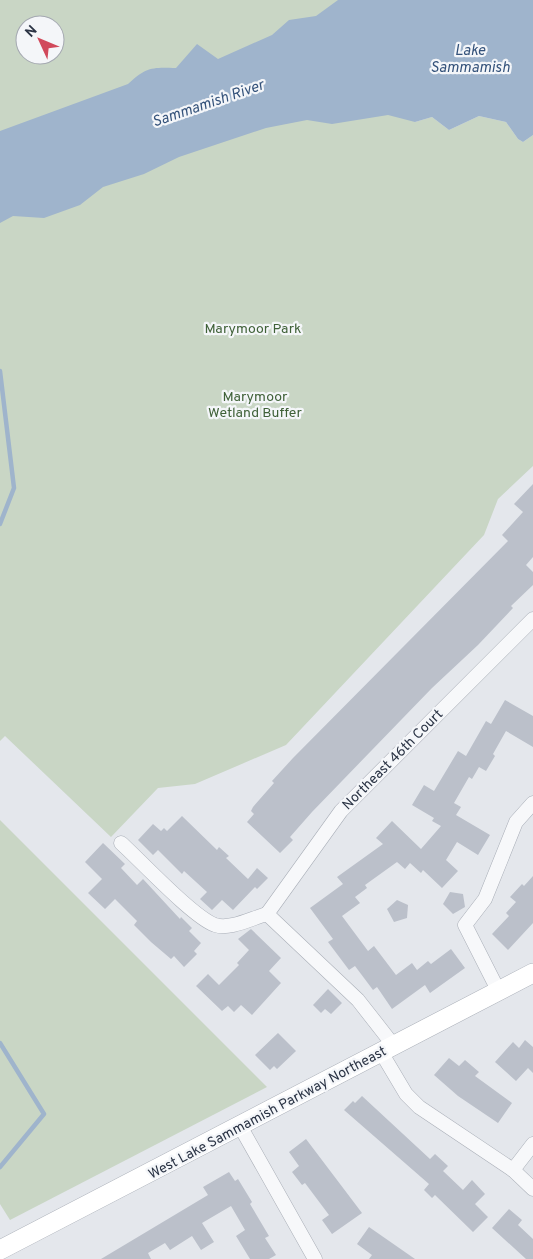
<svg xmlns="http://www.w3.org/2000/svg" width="533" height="1259" font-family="Overpass,sans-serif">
<rect width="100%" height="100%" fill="#e4e7ec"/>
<g fill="#c9d6c5" fill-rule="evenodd">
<path d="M0,0H363L415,122L432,117L449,130L479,116L506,122L518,139L523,142L533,135V466L498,499L484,535L286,745L195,784L158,788L111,837L5,736L0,741ZM25,25H55V55H25Z"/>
<path d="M0,820L267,1087L10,1220L0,1204Z"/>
</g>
<path fill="#9fb4cc" d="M338,0H533V135L523,142L518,139L506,122L479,116L449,130L432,117L415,122L388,115L332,124L307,120L266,128L179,157L144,174L103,187L80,205L44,218L13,216L0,223V131L128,84C146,67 152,67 176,68L197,44L218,59L272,35L289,20L316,16Z"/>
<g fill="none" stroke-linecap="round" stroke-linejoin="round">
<g stroke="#9fb4cc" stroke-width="4.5">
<path d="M0,371L14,488L0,524"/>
<path d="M0,1043L44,1114L0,1167"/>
</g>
</g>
<g fill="#bbc0ca">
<path d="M533,484V557L526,565L533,572V585L511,606L513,608L478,645L432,688L312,812L290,837L293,840L280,853L247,822L254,814L251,811L253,807L274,783L272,781L293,758L508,541L502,535L523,512L514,504Z"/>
<path d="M505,700L533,716V747L506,731L493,754L495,756L486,771L479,767L472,779L469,777L454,803L461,807L456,815L490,835L478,855L457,842L446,860L458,871L442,888L423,870L421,873L410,863L405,869L397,862L365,885L367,888L355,897L360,903L342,916L368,951L374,946L396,975L412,963L417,970L428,961L431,964L451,949L465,968L430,993L425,985L392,1009L377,987L373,990L355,966L349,970L328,942L333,939L310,908L343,884L337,877L383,844L376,838L392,821L421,849L441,826L432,821L434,818L412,805L424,785L434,791L458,751L466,756L486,721L491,724Z"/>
<path d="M182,816L217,850L219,847L229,856L226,858L248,879L257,868L268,878L257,889L255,887L233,910L222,900L212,910L200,899L207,892L184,871L182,874L158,850L153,855L138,840L153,824L161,831L164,828L167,831Z"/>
<path d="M103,843L125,864L121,868L137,885L143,879L180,919L181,917L192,928L189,931L201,943L194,951L197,954L184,967L174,956L171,959L151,942L134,925L137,921L115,899L105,909L88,893L102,879L85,862Z"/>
<path d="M533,876V923L508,950L492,934L509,916L506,913L516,902L510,897L522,884L524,886Z"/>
<path d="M450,892L463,894L465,907L453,914L443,904Z"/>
<path d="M397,900L408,905L407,918L394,922L387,909Z"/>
<path d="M251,929L281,958L269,971L281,983L252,1015L241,1005L234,1012L228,1006L222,1011L196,986L208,974L219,985L239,965L237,963L249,950L238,939Z"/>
<path d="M328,989L342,1003L331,1014L325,1009L321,1013L313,1005Z"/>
<path d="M278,1033L296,1051L277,1069L274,1066L270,1070L255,1055Z"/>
<path d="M525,1040L533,1047V1073L528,1068L516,1081L495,1062L513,1042L519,1048Z"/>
<path d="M449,1058L459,1066L465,1060L479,1072L475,1076L512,1103L498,1123L458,1096L434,1075Z"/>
<path d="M362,1096L430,1159L435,1154L448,1166L443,1171L463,1190L472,1180L485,1194L475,1204L488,1217L473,1232L435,1195L432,1198L424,1190L429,1184L344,1110L353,1101L355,1103Z"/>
<path d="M306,1139L362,1213L332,1234L322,1220L329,1215L305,1183L302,1185L292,1172L299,1166L289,1152Z"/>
<path d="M229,1172L235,1181L238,1179L252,1202L250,1204L269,1236L265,1238L276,1255L269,1259H250L236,1236L245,1230L231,1206L202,1223L214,1242L201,1250L192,1236L170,1250L165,1243L148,1253L151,1259H101L208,1195L203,1187Z"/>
<path d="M509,1209L522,1220L518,1225L533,1239V1259H526L492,1228Z"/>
<path d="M369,1227L415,1259H369L372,1255L357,1244Z"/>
</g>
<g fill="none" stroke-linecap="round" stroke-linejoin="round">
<defs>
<g id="street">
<path d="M121,843C141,861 193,917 215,925C230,930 252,918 267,914L358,1000L394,1046"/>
<path d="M267,914L341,811L533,619"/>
<path d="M498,990L465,925L485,899L516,822L533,803"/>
<path d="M381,1052L406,1094L419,1107L513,1170L533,1189"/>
<path d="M240,1126L315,1259"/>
<path d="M513,1170L533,1144"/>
</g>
<path id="secondary" d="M0,1250L533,973"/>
</defs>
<use href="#street" stroke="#a9aeb7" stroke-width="15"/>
<use href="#secondary" stroke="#a9aeb7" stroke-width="20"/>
<use href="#street" stroke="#f7f8fa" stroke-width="14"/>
<use href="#secondary" stroke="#fff" stroke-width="19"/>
</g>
<g text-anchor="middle" stroke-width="4.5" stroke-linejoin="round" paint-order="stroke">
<g font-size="14" fill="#3f6138" stroke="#f4f6f9">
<text x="253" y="333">Marymoor Park</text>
<text x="255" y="401">Marymoor<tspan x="255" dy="16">Wetland Buffer</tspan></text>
</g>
<g font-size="14" fill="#2b3445" stroke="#f4f6f9">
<text transform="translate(392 759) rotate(-45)" y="5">Northeast 46th Court</text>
<text transform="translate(267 1112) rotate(-28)" y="5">West Lake Sammamish Parkway Northeast</text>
</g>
<g font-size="15" font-style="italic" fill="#34527a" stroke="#f4f6f9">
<text x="470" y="55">Lake<tspan x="470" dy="17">Sammamish</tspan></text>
<text transform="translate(208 103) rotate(-19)" y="5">Sammamish River</text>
</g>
</g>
<g transform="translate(40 40) rotate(314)"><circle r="24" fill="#f4f6f9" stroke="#a4a8b1"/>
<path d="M0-4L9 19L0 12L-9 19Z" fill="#d1495b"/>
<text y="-8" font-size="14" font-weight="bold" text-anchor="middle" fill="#2b3445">N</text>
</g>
</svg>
